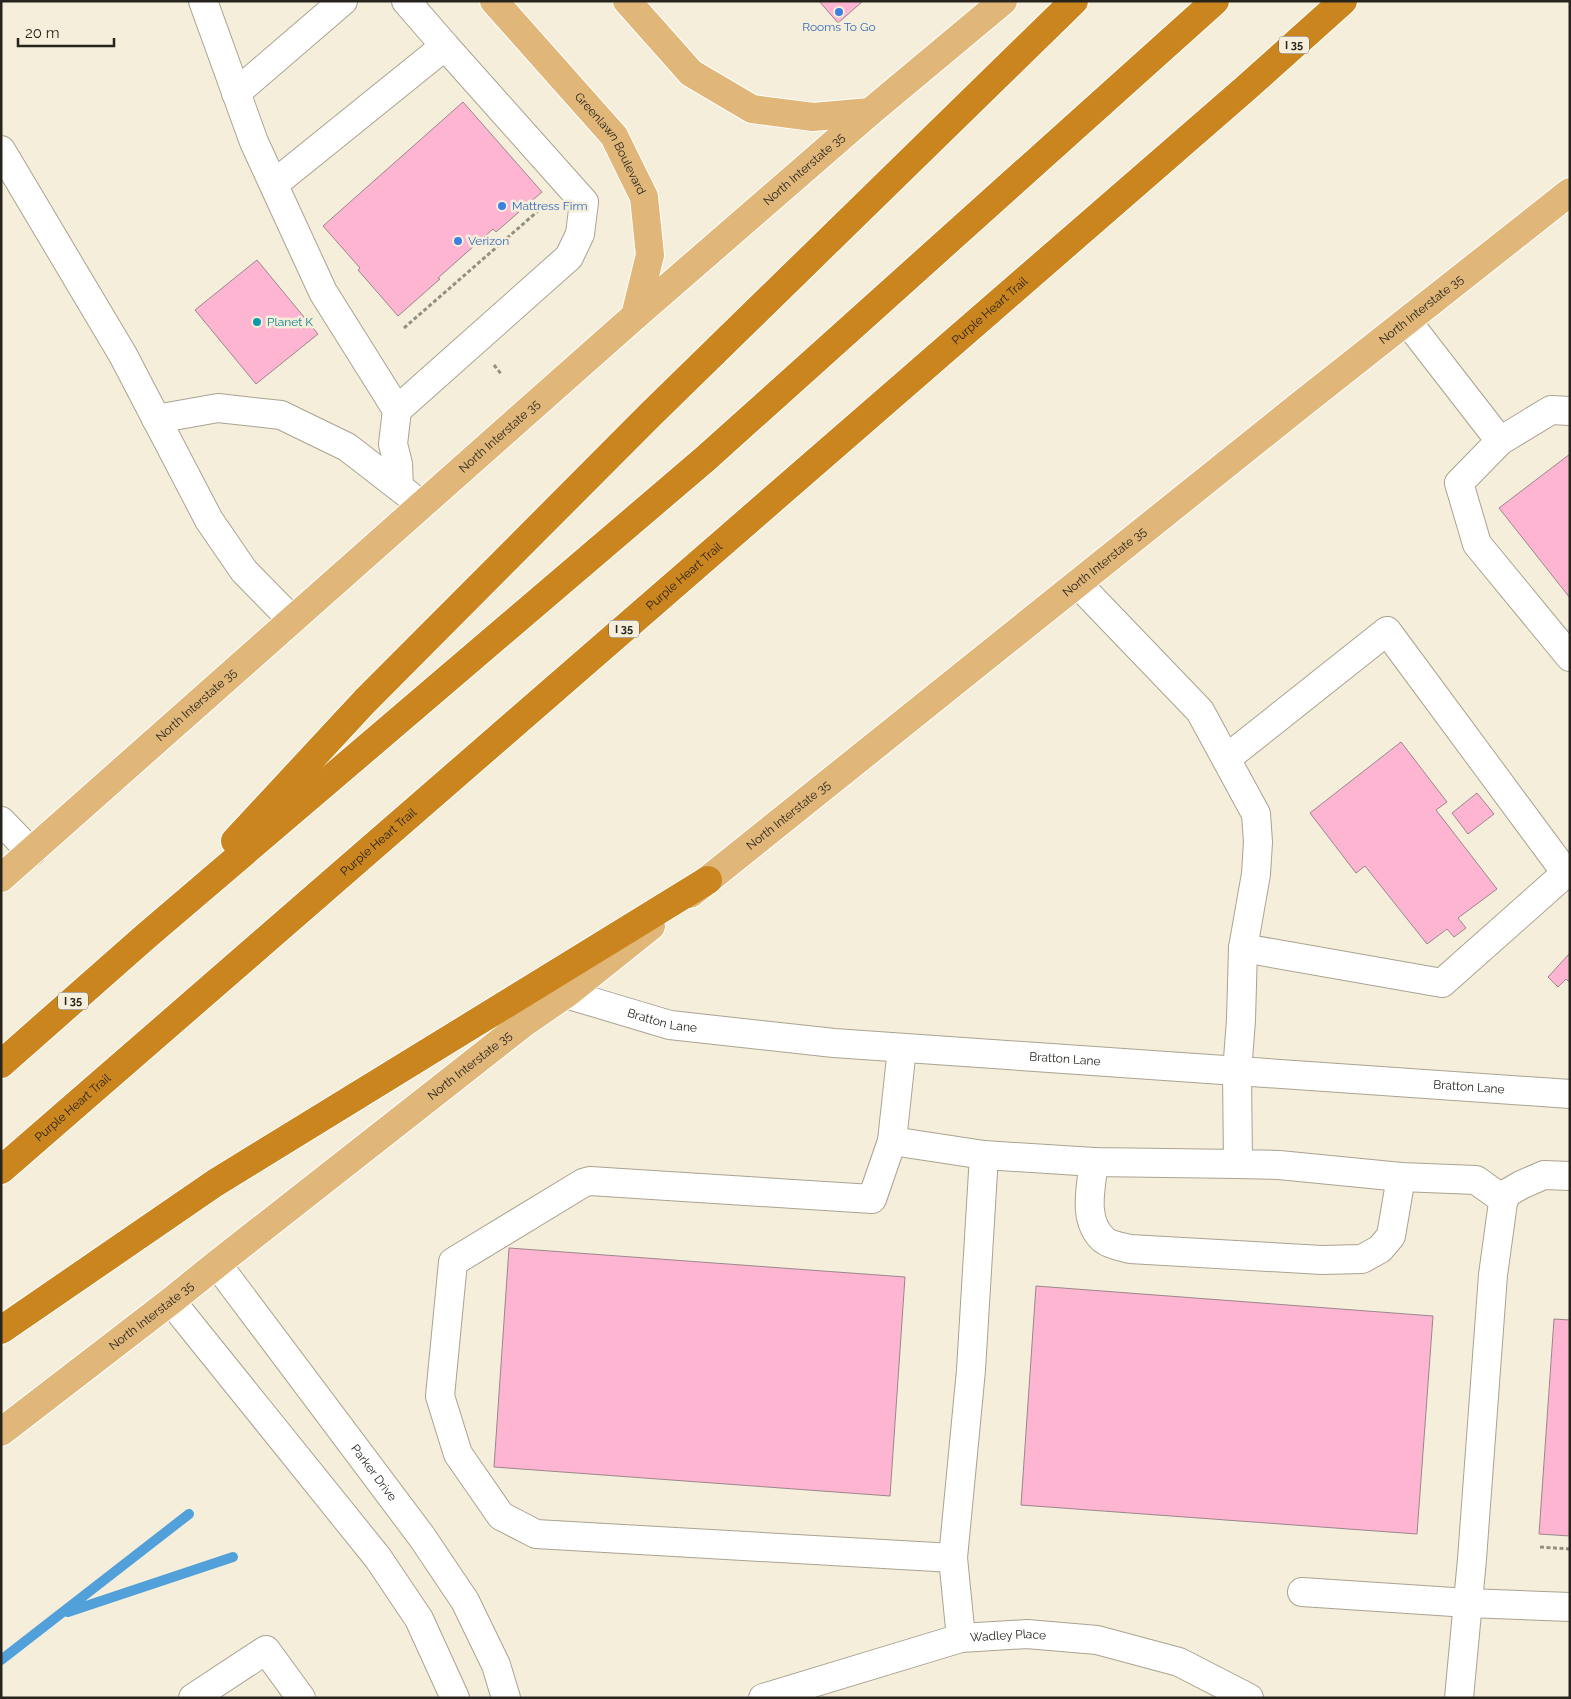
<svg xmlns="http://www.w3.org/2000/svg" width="1571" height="1699" font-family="Raleway,sans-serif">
<rect width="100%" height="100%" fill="#f4eeda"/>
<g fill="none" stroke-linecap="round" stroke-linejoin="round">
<g stroke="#52a0da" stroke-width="10">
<path d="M68,1612L233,1557"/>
<path d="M1,1660L189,1514"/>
</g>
</g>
<g fill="#feb5d2" stroke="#9b868d">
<path d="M819,1H863L838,23Z"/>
<path d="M463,102L542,192L496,232L493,229L438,278L440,279L398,316L358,270L360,268L323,226Z"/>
<path d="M257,260L318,334L256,384L195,310Z"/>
<path d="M1570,454V598L1499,508Z"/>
<path d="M1401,742L1447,802L1436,810L1497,889L1458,918L1466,928L1454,937L1447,929L1427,944L1365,866L1356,873L1310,813Z"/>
<path d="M1477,793L1494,814L1468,834L1452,813Z"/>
<path d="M1570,953V983L1566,979L1558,987L1548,977Z"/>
<path d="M509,1248L905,1277L890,1496L494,1467Z"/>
<path d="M1036,1286L1433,1316L1417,1534L1021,1505Z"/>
<path d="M1554,1319L1570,1320V1536L1539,1534Z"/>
</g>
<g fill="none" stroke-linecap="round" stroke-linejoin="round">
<defs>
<g id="minor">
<path d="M203,1L254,142L323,292L397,410L393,444L398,464L399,487"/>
<path d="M406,1L445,46"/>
<path d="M236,93L343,1"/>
<path d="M1,150L123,355L209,520L244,571L292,620"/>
<path d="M274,184L445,46L584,202L580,234L569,257L397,410"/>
<path d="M1407,321L1500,441"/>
<path d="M1570,411L1551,410L1500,441L1459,483L1477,544L1570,657"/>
<path d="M156,419L218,408L281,415L347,447L409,495"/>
<path d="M1078,584L1200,711L1256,814L1258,842L1256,874L1243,948L1241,1020L1237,1072L1238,1164L1279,1165L1401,1177L1476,1180L1504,1200"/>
<path d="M1227,758L1387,631L1566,873L1442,983L1243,948"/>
<path d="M1,821L31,852"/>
<path id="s1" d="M566,994L670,1025L834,1043L1570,1094"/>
<path d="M902,1048L892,1141L872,1199L590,1181L583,1183L453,1262L440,1396L458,1454L501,1516L536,1534L953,1558"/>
<path d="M892,1141L984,1155L971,1370L953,1558L961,1638"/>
<path d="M984,1155L1094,1162L1238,1164"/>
<path d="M1094,1162C1091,1187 1082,1221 1104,1240C1110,1245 1122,1247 1130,1249L1322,1260L1362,1259L1380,1249L1391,1236L1401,1177"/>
<path id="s2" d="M217,1264L422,1537L465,1601L496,1665L506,1698"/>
<path d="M171,1301L378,1558L419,1619L455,1698"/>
<path d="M1302,1592L1468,1603L1570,1607"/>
<path d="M193,1698L266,1650L301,1698"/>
<path id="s3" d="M763,1698L961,1638L1027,1634L1097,1640L1179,1662L1249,1698"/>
<path d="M1459,1698L1472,1559L1493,1275L1504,1195L1521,1185L1544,1175L1570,1176"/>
</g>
<g id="major">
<path id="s4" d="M494,1L614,136L644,197L650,255L635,316"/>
<path d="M627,1L691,73L752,109L813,117L870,112"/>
<path id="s5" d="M1,878L635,316L870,112L1003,1"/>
<path id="s6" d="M690,894L1299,406L1570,192"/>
<path id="s7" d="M1,1432L171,1301L217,1264L524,1023L566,994L651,926"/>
</g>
<g id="highway">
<path d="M235,841L365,701L651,414L1074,1"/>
<path d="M1,1064L145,937L705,459L1215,1"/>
<path id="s8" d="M1,1170L1246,88L1343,1"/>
<path d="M1,1330L215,1183L708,880"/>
</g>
</defs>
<use href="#minor" stroke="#a9a390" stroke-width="30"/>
<use href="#major" stroke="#fff" stroke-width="30"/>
<use href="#highway" stroke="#fff" stroke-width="30"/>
<g stroke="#948f81" stroke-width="3" stroke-dasharray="4 2.5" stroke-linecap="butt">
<path d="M404,328L546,204"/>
<path d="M494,365L502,375"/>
<path d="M1540,1547L1570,1549"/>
</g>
<use href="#minor" stroke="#fff" stroke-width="28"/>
<use href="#major" stroke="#e0b679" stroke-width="28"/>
<use href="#highway" stroke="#cb851f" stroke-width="28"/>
</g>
<g fill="#3f7fe0" stroke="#f4eeda" stroke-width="2">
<circle cx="839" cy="12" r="5"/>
<circle cx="502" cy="206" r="5"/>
<circle cx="458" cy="241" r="5"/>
</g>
<circle fill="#0f9aa8" stroke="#f4eeda" stroke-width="2" cx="257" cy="322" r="5"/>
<g text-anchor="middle" stroke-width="5" stroke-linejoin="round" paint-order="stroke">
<g fill="#f4eeda" stroke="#646156" stroke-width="1">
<rect x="1279" y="36.5" width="30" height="17" rx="4"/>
<rect x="609" y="620.5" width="30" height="17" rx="4"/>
<rect x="58" y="992.5" width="30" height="17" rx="4"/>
</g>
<g font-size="11" font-weight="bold" fill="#27241d">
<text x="1294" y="49">I 35</text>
<text x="624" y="633">I 35</text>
<text x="73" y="1005">I 35</text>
</g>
<g font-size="12" fill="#366cbe" stroke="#f4eeda" text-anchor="start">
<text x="839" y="31" text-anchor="middle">Rooms To Go</text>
<text x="512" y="210">Mattress Firm</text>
<text x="468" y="245">Verizon</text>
</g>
<g font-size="12" fill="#27241d" stroke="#f4eeda">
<text dy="4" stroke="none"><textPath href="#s4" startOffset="185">Greenlawn Boulevard</textPath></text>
<text dy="4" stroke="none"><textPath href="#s5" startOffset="1071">North Interstate 35</textPath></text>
<text dy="4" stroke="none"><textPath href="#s6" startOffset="936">North Interstate 35</textPath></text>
<text dy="4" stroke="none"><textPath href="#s8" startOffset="1310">Purple Heart Trail</textPath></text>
<text dy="4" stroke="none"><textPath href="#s5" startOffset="666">North Interstate 35</textPath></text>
<text dy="4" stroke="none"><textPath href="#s6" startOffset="531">North Interstate 35</textPath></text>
<text dy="4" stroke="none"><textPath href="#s8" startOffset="905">Purple Heart Trail</textPath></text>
<text dy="4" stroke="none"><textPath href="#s5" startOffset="261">North Interstate 35</textPath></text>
<text dy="4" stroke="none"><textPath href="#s6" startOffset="126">North Interstate 35</textPath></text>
<text dy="4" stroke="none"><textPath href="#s8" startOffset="500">Purple Heart Trail</textPath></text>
<text dy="4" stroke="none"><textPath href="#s1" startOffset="100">Bratton Lane</textPath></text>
<text dy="4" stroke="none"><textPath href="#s1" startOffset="505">Bratton Lane</textPath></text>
<text dy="4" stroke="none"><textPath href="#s7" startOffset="595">North Interstate 35</textPath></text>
<text dy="4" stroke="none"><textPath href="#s1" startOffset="910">Bratton Lane</textPath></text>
<text dy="4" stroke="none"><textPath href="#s8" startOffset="95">Purple Heart Trail</textPath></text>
<text dy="4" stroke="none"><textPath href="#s7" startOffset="190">North Interstate 35</textPath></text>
<text dy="4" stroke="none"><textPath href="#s2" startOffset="261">Parker Drive</textPath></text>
<text dy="4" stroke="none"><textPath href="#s3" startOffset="254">Wadley Place</textPath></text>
</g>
<g font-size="12" fill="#0d838f" stroke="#f4eeda" text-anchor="start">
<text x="267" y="326">Planet K</text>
</g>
</g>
<rect width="1571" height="1699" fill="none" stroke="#27241d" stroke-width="5"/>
<path d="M18 38v8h96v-8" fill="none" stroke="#27241d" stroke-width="2.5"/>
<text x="25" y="38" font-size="15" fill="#27241d" stroke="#f4eeda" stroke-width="4" paint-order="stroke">20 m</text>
</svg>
